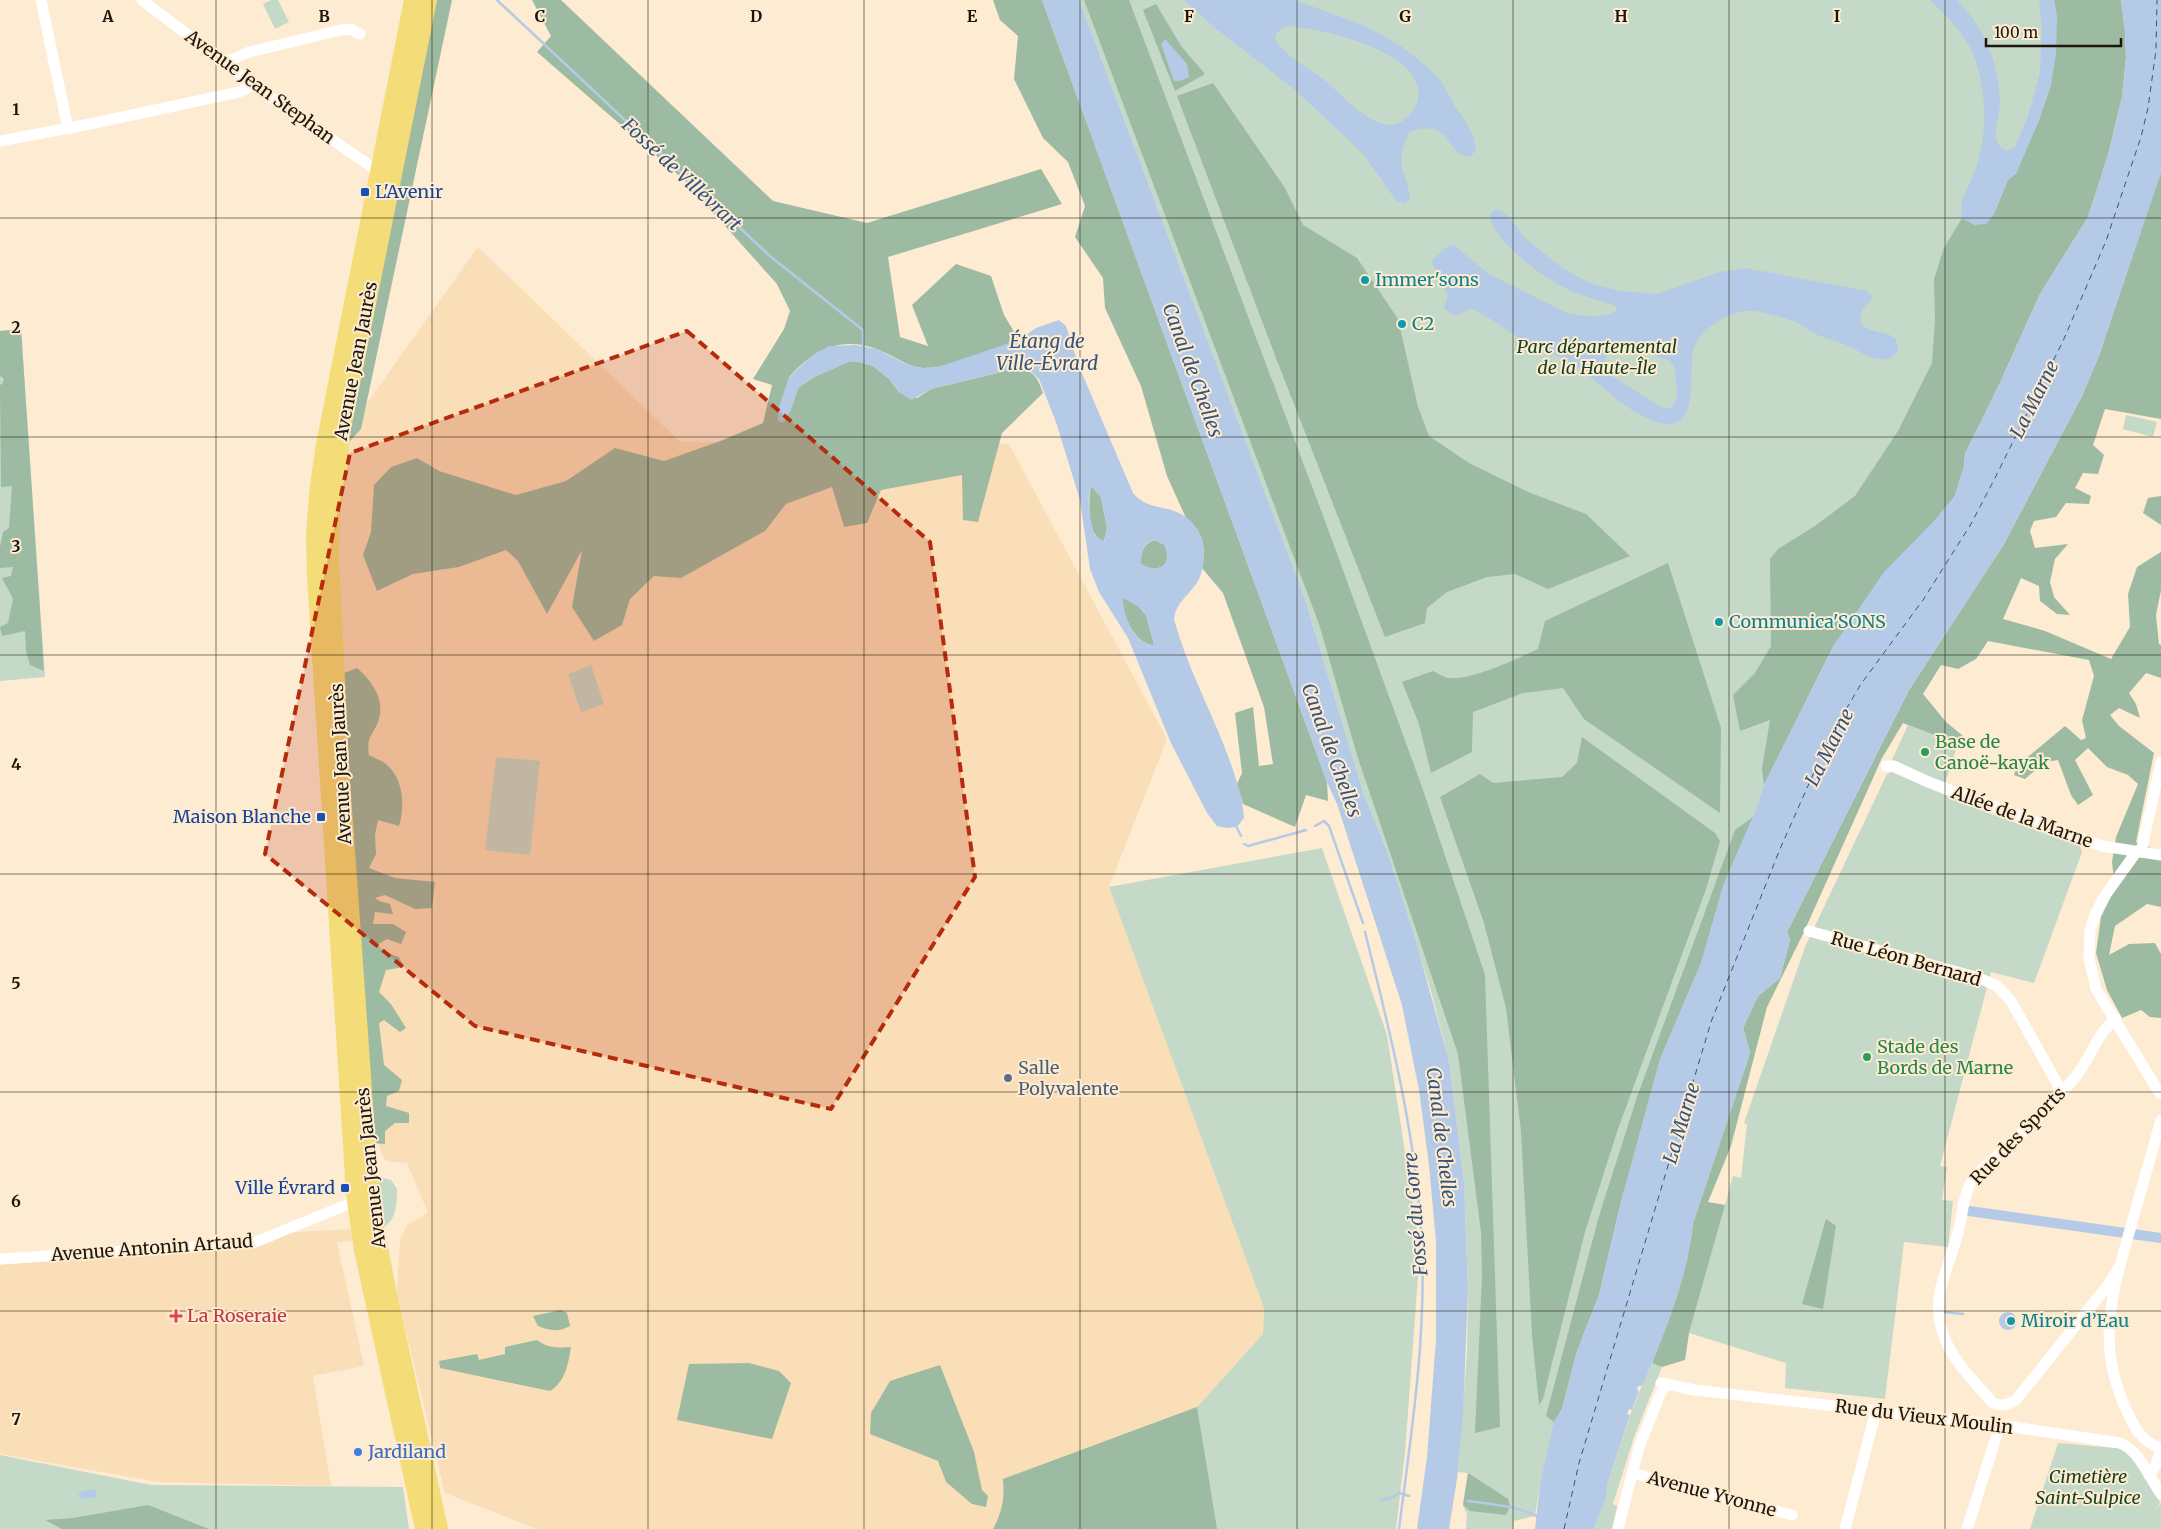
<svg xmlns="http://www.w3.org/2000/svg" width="2161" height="1529" font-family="Merriweather,serif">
<rect width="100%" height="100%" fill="#fdebd2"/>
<g fill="#f9deb7">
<path d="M478,247L680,442L1009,444L1167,739L1109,887L1264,1308L1263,1334L1197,1407L1004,1479L1005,1497L999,1518L993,1529H537L445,1493L397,1294L400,1240L407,1225L428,1213L407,1163L386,1161L380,1150L379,1144L373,1143L354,856L344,673L334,574L345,434Z"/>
<path d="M352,1229V1241L337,1242L364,1366L313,1376L331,1486L158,1482L0,1454V1265L253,1243L281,1233Z"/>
</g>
<g fill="#c4d9c8">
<path d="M271,0H278L289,22L275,29L263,4Z"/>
<path d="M1079,0H2121L1802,710L1764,785L1621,1202L1540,1484L1535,1516L1514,1521L1513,1529H1466L1467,1515L1463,1505L1468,1473L1458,1472L1467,1352L1468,1289L1464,1182L1449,1061L1431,991L1387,851L1364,795L1304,596Z"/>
<path d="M21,329L45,677L0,681V331Z"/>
<path d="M2126,415L2157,422L2153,437L2123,429Z"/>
<path d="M591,665L604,704L581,712L568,674Z"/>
<path d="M1908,725L1958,744L1945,783L1892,760Z"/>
<path d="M496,757L540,761L530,855L485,850Z"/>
<path d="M1891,772L1983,811L2080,846L2082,852L2034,983L1991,972L1940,1166L1947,1167L1942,1200L1953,1201L1948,1247L1904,1242L1885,1399L1785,1388L1786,1363L1689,1333L1733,1176L1741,1178L1747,1124L1744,1123L1805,947L1887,774Z"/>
<path d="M1322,848L1387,1035L1420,1250L1405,1452L1396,1529H993C1002,1513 1005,1498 1003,1479L1197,1407L1263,1334L1264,1308L1109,887Z"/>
<path d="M375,1176L391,1180L397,1189C397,1202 396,1222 383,1227Z"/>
<path d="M1652,1363L1662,1367L1634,1437L1613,1504L1617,1506L1612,1529H1594L1606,1498L1607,1485L1630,1416L1646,1375Z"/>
<path d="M2058,1443L2126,1449L2160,1502L2156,1510L2161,1503V1529H2030Z"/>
<path d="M0,1455L151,1485L403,1487L409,1529H0Z"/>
</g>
<g fill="#9dbaa2">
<path d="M431,0H452L361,429L350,441L345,434Z"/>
<path d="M532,0H561L773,201L867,223L1041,169L1062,204L888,257L900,337L928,346L912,305L956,264L991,276L1004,315L1019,340C993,349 950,369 923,368C910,367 900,360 888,354C848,334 818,345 789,377L790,412L798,388L814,377L848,362H860L873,366L889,379L899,392L917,398L931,389L1018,368C1034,371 1038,378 1043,393L1002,433L978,522L963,520L962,475L881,490L867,523L844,527L832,487L786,504L765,531L681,578L654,576L630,599L622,625L594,641L572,607L582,550L547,614L518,561L506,550L459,567L413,574L377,591L363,555L371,532L374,485L391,467L417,458L439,471L516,495L566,481L615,448L664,461L723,440L763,423L772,385L753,379L784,329L790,311L777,284L683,179L537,52L551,36Z"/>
<path d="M993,0H1042L1327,782L1328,801L1306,795L1295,827L1243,804L1237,784L1242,773L1235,713L1253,707L1259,766L1273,764L1264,707L1223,593L1202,568L1204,551L1202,539L1197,529L1186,518L1167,476L1141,386L1105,308L1103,278L1075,237L1085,206L1068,162L1043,138L1014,79L1018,36L1000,20Z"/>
<path d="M1084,0H1129L1328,529L1422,787L1485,975L1500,1427L1475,1433L1482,1276L1481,1232L1458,1054L1357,755L1319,624Z"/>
<path d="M2054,0H2121L2125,31L2126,58L2122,97L2108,155L2088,217L2040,294L1999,385L1965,454L1964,467L1955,496L1834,645L1764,785L1762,769L1770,720L1740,731L1733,695L1755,673L1771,646L1770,559L1778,549L1815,526L1855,496L1898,431L1932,363L1935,320L1934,279L1944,248L1962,218L1975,225L1994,214L2008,180L2038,123L2051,85L2057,18Z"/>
<path d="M1156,4L1181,46L1205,74L1175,91L1143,10Z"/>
<path d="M1213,83L1285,188L1303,225L1357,258L1398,319L1418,407L1429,436L1469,463L1528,492L1586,514L1630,556L1548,589L1515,574L1487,577L1447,592L1427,608L1425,623L1385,637L1276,358L1177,96Z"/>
<path d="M2161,170V419L2105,409L2093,445L2104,455L2098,474L2083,473L2075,488L2091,496L2089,504L2066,503L2056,517L2034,521L2030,531L2035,548L2068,544L2055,559L2050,582L2054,597L2070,615L2057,614L2040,601L2039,586L2021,578L2003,619L2045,631L2111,659L2130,627L2128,594L2137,567L2161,552V590L2156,615L2159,644L2161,645V678L2146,673L2129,693L2136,704L2140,718L2119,708L2110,715L2119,726L2154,753L2136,842L2161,852V907L2147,904L2115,926L2109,955L2129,944L2155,943L2161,954V1018L2150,1017L2141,1010L2122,1018L2107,990L2096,953L2101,917L2115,888L2112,862L2116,837L2138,784L2128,775L2107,767L2088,748L2075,760L2093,795L2078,805L2071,795L2058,760L2045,762L2025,779L2014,775L2018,765L2065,726L2081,740L2086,738L2082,720L2094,676L2089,660L1988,641L1976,659L1958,669L1941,665L1923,694L1946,722L1963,736L1958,744L1903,723L1882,758L1803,934L1767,1007L1731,1146L1708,1202L1725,1205L1689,1333L1685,1360L1662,1367L1652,1363C1670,1317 1688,1272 1693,1223L1750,1053L1743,1028L1758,996L1780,978L1790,940L1787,932L1909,690L2004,544L2082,396L2100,353Z"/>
<path d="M21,329L44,671L30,665L26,651L25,631L2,636L0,627L8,623L13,599L2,578L11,576L13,567L0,568V547L3,532L9,528L12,486L1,487L0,384L2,385L4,379L0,376V331Z"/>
<path d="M1091,486L1101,497L1107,528L1104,541C1087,539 1088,499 1091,486Z"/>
<path d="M2161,496V525L2143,513L2148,498Z"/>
<path d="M1155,540L1165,545C1166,550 1169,556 1166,562C1162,571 1147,569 1141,564C1141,553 1143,543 1155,540Z"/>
<path d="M1668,563L1721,728L1720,813L1584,719L1563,688L1523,693L1473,712L1472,752L1431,773L1419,724L1402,682L1433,671C1437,673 1443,677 1448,678C1471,681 1516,659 1538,649L1545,621Z"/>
<path d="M1123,597L1138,606L1146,615L1154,645C1135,645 1121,614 1123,597Z"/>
<path d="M357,668C373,682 386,701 378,722C372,737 366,737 369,755C374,758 381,760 386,764C404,779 405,806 399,826L378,820L375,835L376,854L369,868L395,878L435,882L432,908L415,909L385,895L375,898L379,901L390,904L393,914L375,912L373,924H393L406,932L401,944L387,939L377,945L385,952L399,957L404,967L386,970L379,992L391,1004L406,1028L400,1032L384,1020L379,1023L384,1065L402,1080L399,1091L387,1096L386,1106L409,1113V1123H395L385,1131V1144L373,1143L354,856L344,673Z"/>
<path d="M1582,737L1715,833L1720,841L1706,889L1618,1129L1585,1232L1543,1399L1539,1405L1532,1335L1521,1131L1506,1008L1484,923L1440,797L1480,774L1493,783L1562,777L1577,763Z"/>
<path d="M1753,817L1724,883L1701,963L1660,1059L1621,1202L1599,1295L1576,1354L1562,1409L1554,1422L1546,1416L1599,1216L1637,1097L1735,830Z"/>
<path d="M1826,1219L1836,1226L1823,1309L1802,1304Z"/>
<path d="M561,1310L567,1313L570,1326C559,1332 550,1331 538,1326L533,1316Z"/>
<path d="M537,1340C548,1348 557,1348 571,1347C568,1364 566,1381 550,1391L440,1368L439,1361L477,1354L479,1360L505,1354V1347Z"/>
<path d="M749,1363L779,1371L791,1383L772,1439L677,1420L689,1364Z"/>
<path d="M940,1365L974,1452L982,1490L988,1496L986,1507L972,1504L946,1482L938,1461L870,1434L871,1413L890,1381Z"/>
<path d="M1197,1407L1217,1529H993C1002,1513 1005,1498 1003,1479Z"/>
<path d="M1468,1473L1508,1499L1510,1506L1506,1515L1470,1511L1463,1505Z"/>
<path d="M148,1505L209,1529H62L45,1520L73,1518Z"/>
</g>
<g fill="#b5cae6" fill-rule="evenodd">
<path d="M1042,0H1079L1304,596L1364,795L1387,851L1417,945L1449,1061L1464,1182L1468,1289L1463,1416L1457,1479L1449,1529H1417L1427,1457L1436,1340V1241L1429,1165L1419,1090L1402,1005L1337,804L1327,782Z"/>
<path d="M1184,0H1295L1365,26L1401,46L1431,70L1443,84L1454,105L1466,122L1474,138L1476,150L1470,157C1445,154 1453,125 1421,129C1416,130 1413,130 1409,132C1407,138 1403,145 1402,151C1398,167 1409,182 1410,198L1405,203L1397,202L1364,155L1337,129L1294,89L1215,28ZM1287,26C1320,28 1412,49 1418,88C1420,96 1417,107 1411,113C1405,119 1398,126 1389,125C1367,123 1342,96 1327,82C1310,68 1286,58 1275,39L1277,32Z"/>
<path d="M1930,0H1957C1986,31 1998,60 2000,102C2000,119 1987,142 2006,151L2015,147L2027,119L2040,72L2042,27L2039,0H2054L2057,18L2056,54L2051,85L2038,123L2016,174L2008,180L1994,214L1986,224L1975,225L1962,218C1958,198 1970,186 1976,168C1988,131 1987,90 1973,54C1965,34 1946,16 1930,0Z"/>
<path d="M2121,0H2161V173L2100,353L2082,396L2004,544L1909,690L1787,932L1790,940L1780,978L1758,996L1743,1028L1750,1053L1693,1223C1687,1280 1665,1333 1642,1386H1638L1637,1390L1639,1391L1632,1410L1629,1409L1627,1414L1630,1415L1607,1485L1606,1498L1594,1529H1535L1540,1484L1554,1422L1562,1409L1576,1354L1599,1295L1621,1202L1660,1059L1701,963L1724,883L1753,817L1764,785L1834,645L1884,572L1933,522L1955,496L1964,467L1965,454L1999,385L2040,294L2088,217L2108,155L2122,97L2126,58L2125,31Z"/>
<path d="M1165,39L1187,64L1189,77L1180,81H1174L1161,44Z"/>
<path d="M1495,209L1502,211L1510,218L1525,238L1562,268L1592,284L1621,291L1657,294L1720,272L1745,268L1867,291L1872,296L1871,301C1862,307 1860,313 1861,324C1873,335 1884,329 1896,339L1898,350C1894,355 1893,358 1887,359C1873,362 1860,351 1848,346C1839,341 1829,340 1820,336C1812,333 1807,328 1800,324C1790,319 1756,309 1745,311C1727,314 1700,329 1694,347C1687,367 1701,426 1667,424C1636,422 1599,382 1575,365C1564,357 1549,354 1537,348C1520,340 1505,328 1489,318C1482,314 1477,310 1469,309L1455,316L1444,309L1448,295L1431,261L1448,246L1454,245L1487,273L1567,313C1580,316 1604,319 1616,311V306C1601,300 1584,297 1569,290C1545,279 1493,242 1490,215ZM1629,348L1639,349L1670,361L1674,367L1678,396L1671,408H1663L1610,375L1604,365L1606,356L1616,350Z"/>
<path d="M1059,320L1066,326L1078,364L1133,493C1151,515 1178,500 1197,529C1207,544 1206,570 1196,584C1187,597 1176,603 1174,619C1188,671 1216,719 1233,770C1238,786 1243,801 1244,818L1237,827L1227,828L1217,826L1207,813L1171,743L1128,638L1099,592L1090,569L1080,500L1056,422L1039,379L1030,371L1018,368L931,389L911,400L899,392L889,379L873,366L860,362H848L814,377L798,388L790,412L783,423L778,421V410L789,377L814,354L829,346L855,345L877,349L906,364L921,368L938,367L1019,340L1036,328ZM1091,486L1101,497L1107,528L1104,541L1095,536C1090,521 1086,502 1091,486ZM1155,540L1165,545C1166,550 1169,556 1166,562C1162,571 1147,569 1141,564C1141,553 1143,542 1155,540ZM1123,598L1138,606L1146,615L1154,645C1135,645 1122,615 1123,598Z"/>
<circle cx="2008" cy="1321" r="9"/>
<path d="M91,1489L96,1490V1497L84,1499L78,1497L80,1492Z"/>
</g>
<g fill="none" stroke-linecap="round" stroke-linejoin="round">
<g stroke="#b5cae6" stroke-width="2.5">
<path d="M497,0L771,257L863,330V349"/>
<path d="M1236,826L1241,836"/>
<path d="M1315,826L1324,821L1329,826L1363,923"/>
<path d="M1244,844L1248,846L1306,830"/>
<path d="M1365,932C1391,1035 1417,1139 1422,1246C1426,1341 1411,1435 1399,1529"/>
<path d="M1944,1312L1963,1314"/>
<path d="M1381,1500L1391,1498L1399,1493L1409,1496"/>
<path d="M1468,1501C1492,1504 1517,1506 1539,1517"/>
</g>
<path stroke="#b5cae6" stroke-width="10" d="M1969,1211L2161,1238"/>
<path stroke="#35547c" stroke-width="1" stroke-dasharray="6 5" stroke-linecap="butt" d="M1564,1529L1579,1463L1711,1022L1780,849L1823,752L1845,711L1861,684L1923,600L1971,524L1995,478L2063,341L2106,241L2141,137L2148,108L2156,50L2157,0"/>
<g stroke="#fff" stroke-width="11">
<path d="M41,0L68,129"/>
<path d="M142,0L253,85L379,172L382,177"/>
<path d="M224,63L249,52L341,30L350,29L360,34"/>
<path d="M0,141L95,123L239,92L253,85"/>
<path d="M1886,766H1894L1928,782L2102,846L2161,855"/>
<path d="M2137,851L2104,897L2094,917L2090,931L2089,958L2096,989L2160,1094"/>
<path d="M2141,852L2161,762"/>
<path d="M1809,931L1979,978L1997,986L2011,1001L2062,1092"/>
<path d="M2116,1019C2097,1033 2091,1057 2077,1075C2047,1113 2008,1145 1973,1178C1962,1197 1963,1216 1957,1236C1952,1255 1944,1273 1940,1291C1931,1340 1963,1369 1993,1403C2003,1407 2007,1405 2016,1400L2108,1285L2119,1267"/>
<path d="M2161,1120C2151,1155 2141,1191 2131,1226C2112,1294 2095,1344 2127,1411C2135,1429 2141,1441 2161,1448"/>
<path d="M0,1259L253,1243L356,1201"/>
<path d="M1661,1383L1695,1390L2000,1425L2120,1443C2139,1450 2150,1478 2161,1494"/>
<path d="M1632,1473L1792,1515"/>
<path d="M2149,1475L2156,1465L2161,1449"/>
<path d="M1618,1529L1639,1447L1661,1392L1667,1384"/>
<path d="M1845,1529L1876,1411"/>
<path d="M1967,1529L2000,1425"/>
</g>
<g stroke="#f4dd78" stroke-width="18">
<path d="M413,0L324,450L318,495L315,536L316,577L355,1193L363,1250L424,1529"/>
<path d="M428,0L342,428L331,520L330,558L340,766L371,1203L386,1285L439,1529"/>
</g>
</g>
<path fill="#b62b0c" fill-opacity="0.2" stroke="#b62b0c" stroke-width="4" stroke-dasharray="10 6" stroke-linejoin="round" d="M687,331L930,542L975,877L831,1109L475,1026L265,854L350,453Z"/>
<path fill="none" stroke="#1d160a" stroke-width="1" stroke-opacity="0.55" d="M216,0V1529M432,0V1529M648,0V1529M864,0V1529M1080,0V1529M1297,0V1529M1513,0V1529M1729,0V1529M1945,0V1529M0,218H2161M0,437H2161M0,655H2161M0,874H2161M0,1092H2161M0,1311H2161"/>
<g fill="#1a4fb4" stroke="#fdebd2" stroke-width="2">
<rect x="360" y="187" width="10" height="10" rx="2.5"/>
<rect x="316" y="812" width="10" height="10" rx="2.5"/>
<rect x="340" y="1183" width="10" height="10" rx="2.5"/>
</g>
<g fill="#0f9aa8" stroke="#fdebd2" stroke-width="2">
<circle cx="1365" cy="280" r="5"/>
<circle cx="1402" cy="324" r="5"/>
<circle cx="1719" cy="622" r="5"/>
<circle cx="2011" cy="1321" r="5"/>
</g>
<g fill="#2e9e5b" stroke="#fdebd2" stroke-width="2">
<circle cx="1925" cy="752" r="5"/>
<circle cx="1867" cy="1057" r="5"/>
</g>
<circle fill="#5c6f8a" stroke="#fdebd2" stroke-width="2" cx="1008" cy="1078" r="5"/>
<path fill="#e0444e" stroke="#fdebd2" stroke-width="2" d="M173.5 1308.5h5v5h5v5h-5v5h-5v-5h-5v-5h5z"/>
<circle fill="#3f7fe0" stroke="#fdebd2" stroke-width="2" cx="358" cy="1452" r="5"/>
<g text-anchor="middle" stroke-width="4" stroke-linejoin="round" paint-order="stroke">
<g font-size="18" fill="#1d160a" stroke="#fdebd2">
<text transform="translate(260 87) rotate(36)" y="6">Avenue Jean Stephan</text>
<text transform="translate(356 361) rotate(-79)" y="6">Avenue Jean Jaurès</text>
<text transform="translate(341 764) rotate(-93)" y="6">Avenue Jean Jaurès</text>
<text transform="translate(2022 817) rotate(20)" y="6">Allée de la Marne</text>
<text transform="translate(1906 959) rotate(16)" y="6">Rue Léon Bernard</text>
<text transform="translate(2018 1136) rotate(-46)" y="6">Rue des Sports</text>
<text transform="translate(371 1168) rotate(-96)" y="6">Avenue Jean Jaurès</text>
<text transform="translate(152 1248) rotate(-4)" y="6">Avenue Antonin Artaud</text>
<text transform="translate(1924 1417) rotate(7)" y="6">Rue du Vieux Moulin</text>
<text transform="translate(1712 1494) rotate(15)" y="6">Avenue Yvonne</text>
</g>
<g font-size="18" fill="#164399" stroke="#fdebd2" text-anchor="end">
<text x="375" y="198" text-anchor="start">L'Avenir</text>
<text x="311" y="823">Maison Blanche</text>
<text x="335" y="1194">Ville Évrard</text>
</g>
<g font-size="18" fill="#0d838f" stroke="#fdebd2" text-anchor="start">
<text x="1375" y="286">Immer'sons</text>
<text x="1412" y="330">C2</text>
<text x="1729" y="628">Communica'SONS</text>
<text x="2021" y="1327">Miroir d’Eau</text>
</g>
<g font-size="18" font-style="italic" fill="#154322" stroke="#fdebd2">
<text x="1597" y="353">Parc départemental<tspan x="1597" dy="21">de la Haute-Île</tspan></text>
<text x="2088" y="1483">Cimetière<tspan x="2088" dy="21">Saint-Sulpice</tspan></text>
</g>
<g font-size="18" fill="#27864d" stroke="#fdebd2" text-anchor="start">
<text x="1935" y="748">Base de<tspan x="1935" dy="21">Canoë-kayak</tspan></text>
<text x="1877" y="1053">Stade des<tspan x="1877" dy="21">Bords de Marne</tspan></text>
</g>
<g font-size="18" fill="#4e5e75" stroke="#fdebd2" text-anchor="start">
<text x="1018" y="1074">Salle<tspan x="1018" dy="21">Polyvalente</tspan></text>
</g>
<g font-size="18" fill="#be3a42" stroke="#fdebd2" text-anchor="start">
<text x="187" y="1322">La Roseraie</text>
</g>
<g font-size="18" fill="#366cbe" stroke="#fdebd2" text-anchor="start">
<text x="368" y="1458">Jardiland</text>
</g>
<g font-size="19" font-style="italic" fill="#35547c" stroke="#fdebd2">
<text transform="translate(682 174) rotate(43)" y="7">Fossé de Villévrart</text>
<text x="1047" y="348">Étang de<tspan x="1047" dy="22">Ville-Évrard</tspan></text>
<text transform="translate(1193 370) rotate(70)" y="7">Canal de Chelles</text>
<text transform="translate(2034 399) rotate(-63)" y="7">La Marne</text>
<text transform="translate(1829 747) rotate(-63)" y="7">La Marne</text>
<text transform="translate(1332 750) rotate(70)" y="7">Canal de Chelles</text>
<text transform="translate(1681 1123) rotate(-73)" y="7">La Marne</text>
<text transform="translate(1442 1137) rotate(83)" y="7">Canal de Chelles</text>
<text transform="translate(1415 1214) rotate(-95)" y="7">Fossé du Gorre</text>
</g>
</g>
<g font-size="16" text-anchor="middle" font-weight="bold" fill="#1d160a" stroke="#fdebd2" stroke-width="4" stroke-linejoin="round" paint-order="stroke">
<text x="108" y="22">A</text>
<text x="324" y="22">B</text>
<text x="540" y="22">C</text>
<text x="756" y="22">D</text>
<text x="972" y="22">E</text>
<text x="1189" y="22">F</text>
<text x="1405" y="22">G</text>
<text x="1621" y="22">H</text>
<text x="1837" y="22">I</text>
<text x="16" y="115">1</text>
<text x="16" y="333">2</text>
<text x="16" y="552">3</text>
<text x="16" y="770">4</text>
<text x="16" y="989">5</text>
<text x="16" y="1207">6</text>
<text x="16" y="1425">7</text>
</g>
<path d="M1986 38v8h135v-8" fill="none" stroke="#1d160a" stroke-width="2.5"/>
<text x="1994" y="38" font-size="15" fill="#1d160a" stroke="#fdebd2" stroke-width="4" paint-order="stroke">100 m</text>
</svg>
